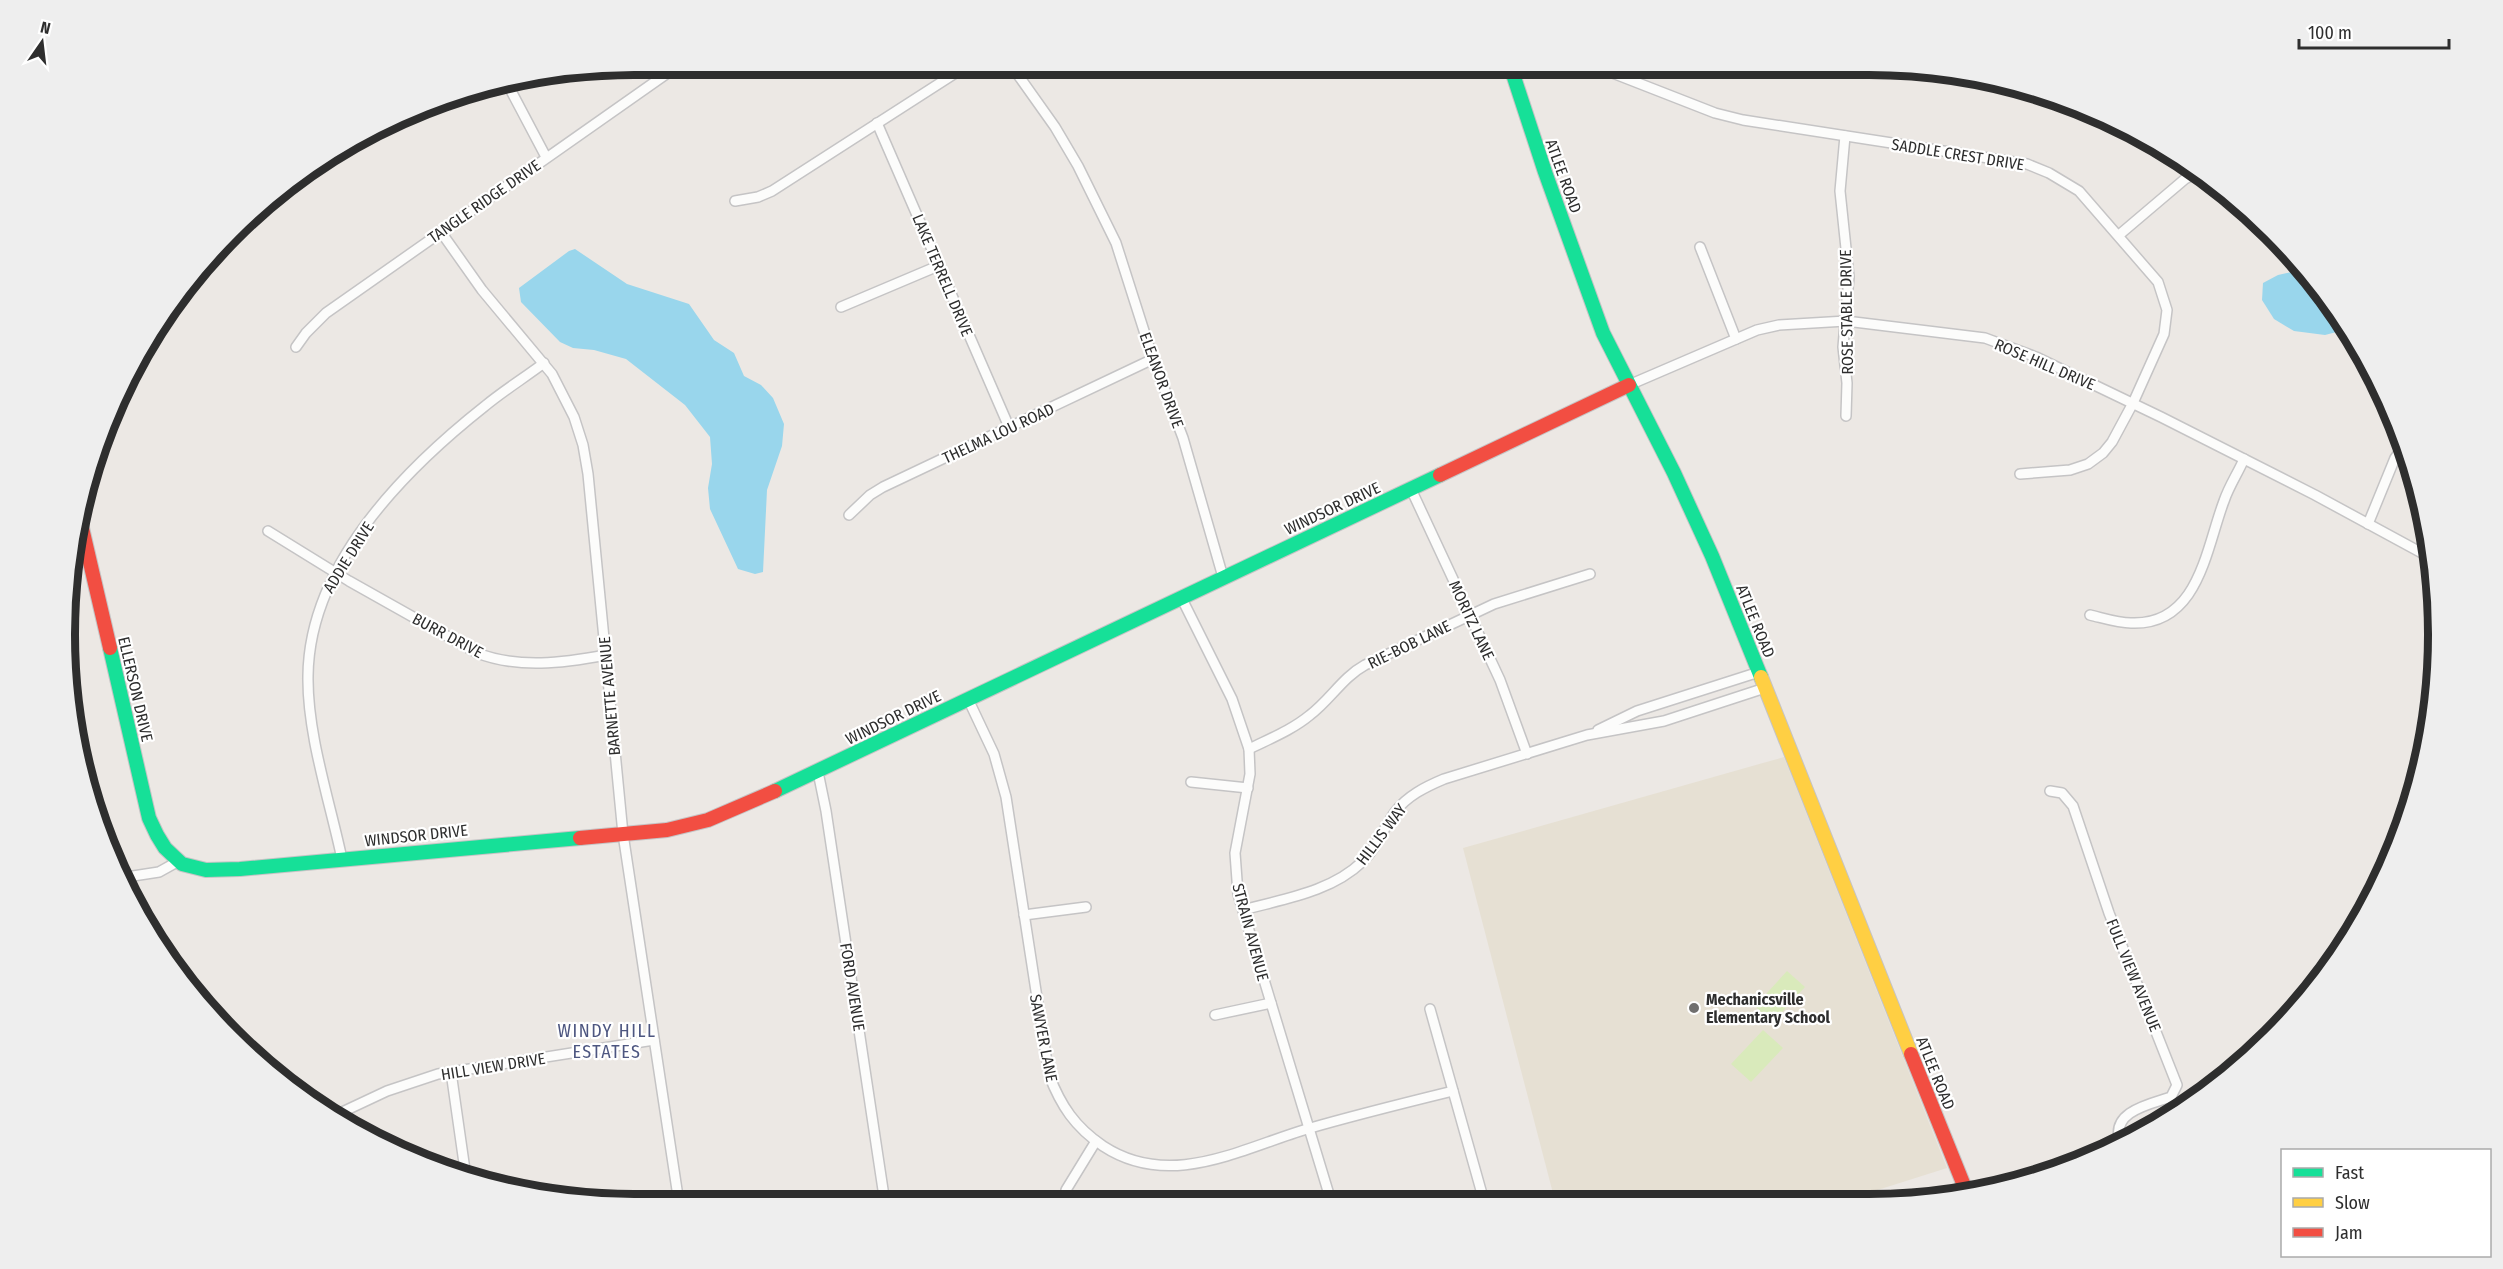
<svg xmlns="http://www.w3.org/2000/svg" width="2503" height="1269" font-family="'Fira Sans Condensed',sans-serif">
<rect width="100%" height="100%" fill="#ece8e4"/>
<path fill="#e6e0d3" d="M1784,757L1947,1168L1846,1200L1555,1201L1463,848Z"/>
<g fill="#d9eabb">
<path d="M1787,971L1805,987L1772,1023L1755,1006Z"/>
<path d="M1763,1030L1783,1048L1751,1082L1731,1064Z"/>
</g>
<g fill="#99d6ec">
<path d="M575,249L627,284L689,304L714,340L734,353L744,376L761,385L773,398L784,424L782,446L767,490L763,572L755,574L738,569L710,509L708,488L712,464L710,437L685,405L626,359L594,350L573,348L560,342L521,302L519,288L569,251Z"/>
<path d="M2305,269L2348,329L2325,335L2294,331L2274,319L2262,300L2263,283L2278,275Z"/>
</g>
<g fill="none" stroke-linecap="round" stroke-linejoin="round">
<defs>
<g id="street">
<path d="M1011,65L1055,127L1078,166L1116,243L1153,359L1183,438L1223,577"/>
<path d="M1592,65L1715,113L1743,120L2027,164L2049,173L2079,191L2158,282L2167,310L2164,334L2133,403L2112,442L2103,453L2088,464L2070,470L2020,474"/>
<path d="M1511,69L1524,65"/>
<path d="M508,85L546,157"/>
<path d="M877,123L1009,427"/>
<path d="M1845,136L1840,191L1849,277L1843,347L1847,383L1846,416"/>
<path d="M735,201L758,197L772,191L968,65"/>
<path d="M441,232L482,290L552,374L574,417L583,445L588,474L623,834L679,1203"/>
<path d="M2119,235L2185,179L2198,172"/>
<path d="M1700,247L1736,339"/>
<path d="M841,307L938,266"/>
<path d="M296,347L306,333L326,313L679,65"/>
<path d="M1629,385L1757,330L1779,325L1846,321L1985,338L2036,357L2161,417L2315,495L2433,559"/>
<path d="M1411,489L1500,680L1527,754"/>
<path d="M849,515L870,495L883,487L1153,359"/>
<path d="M2368,524L2395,458L2405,444"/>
<path d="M268,531L349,581L477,653C519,669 563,663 606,655"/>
<path d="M1181,597L1232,699L1249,749L1250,774L1235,853L1238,894L1331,1201"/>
<path d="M2090,615C2103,618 2118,623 2131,623C2199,626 2206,548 2224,501C2229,486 2238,473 2244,459"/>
<path d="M968,699L994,754L1006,797L1049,1075C1061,1106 1075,1127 1103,1146C1170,1190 1240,1149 1307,1129C1355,1115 1404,1103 1453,1091"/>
<path d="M1598,730L1637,711L1759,672"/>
<path d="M1249,749C1269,739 1292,730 1310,715C1330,700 1343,677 1365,665L1494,604L1590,574"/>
<path d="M818,772L826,811L885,1203"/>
<path d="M1191,782L1248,788"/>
<path d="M2050,791L2062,793L2073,806L2109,913L2177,1085L2171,1097C2151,1104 2110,1111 2120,1142"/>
<path d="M342,859C330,802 307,734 308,676C309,566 404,470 485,406C503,391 524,378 544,363"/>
<path d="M120,878L159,872L177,862"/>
<path d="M1243,910C1283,899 1331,892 1362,862C1377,848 1383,829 1395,812C1407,796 1425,787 1444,779L1587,735L1664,721L1765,688"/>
<path d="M1024,915L1086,907"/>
<path d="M1430,1009L1484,1201"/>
<path d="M1215,1015L1271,1003"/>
<path d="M451,1072L466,1177"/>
<path d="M338,1114L387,1091L438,1074L654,1040"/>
<path d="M1066,1190L1096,1141"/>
</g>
<g id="fast">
<path d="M1510,65L1545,172L1603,333L1674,473L1712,556L1761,677"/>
<path d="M110,648L149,818L157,835L165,848L182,864L206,870L240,869L580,838"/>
<path d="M775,791L1440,475"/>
</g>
<path id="slow" d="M1761,677L1911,1054"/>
<g id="jam">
<path d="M1440,475L1629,385"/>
<path d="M79,515L110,648"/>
<path d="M580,838L667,830L708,820L775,791"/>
<path d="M1911,1054L1967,1193"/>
</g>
</defs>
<use href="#street" stroke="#c5c4c5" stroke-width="12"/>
<use href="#fast" stroke="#c5c4c5" stroke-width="16"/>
<use href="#slow" stroke="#c5c4c5" stroke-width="16"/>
<use href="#jam" stroke="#c5c4c5" stroke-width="16"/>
<use href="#street" stroke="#fcfcfb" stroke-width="9"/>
<use href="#fast" stroke="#16e098" stroke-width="14"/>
<use href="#slow" stroke="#ffcf43" stroke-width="14"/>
<use href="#jam" stroke="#f24e42" stroke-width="14"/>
</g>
<circle fill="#706f6e" stroke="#fff" stroke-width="2" cx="1694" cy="1008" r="6"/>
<g text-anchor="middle" stroke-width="4.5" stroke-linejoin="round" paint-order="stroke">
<g font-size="16" fill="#2e2e2e" stroke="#fff">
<text transform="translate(1958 154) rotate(9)" y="6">SADDLE CREST DRIVE</text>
<text transform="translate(1564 176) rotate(70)" y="6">ATLEE ROAD</text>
<text transform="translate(484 201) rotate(-35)" y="6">TANGLE RIDGE DRIVE</text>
<text transform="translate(943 275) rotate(67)" y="6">LAKE TERRELL DRIVE</text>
<text transform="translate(1846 312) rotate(-91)" y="6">ROSE STABLE DRIVE</text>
<text transform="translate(2045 364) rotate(23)" y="6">ROSE HILL DRIVE</text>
<text transform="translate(1162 380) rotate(70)" y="6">ELEANOR DRIVE</text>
<text transform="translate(998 433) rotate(-25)" y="6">THELMA LOU ROAD</text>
<text transform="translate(1332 508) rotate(-25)" y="6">WINDSOR DRIVE</text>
<text transform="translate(348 557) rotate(-58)" y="6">ADDIE DRIVE</text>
<text transform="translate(1472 620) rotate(65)" y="6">MORITZ LANE</text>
<text transform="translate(1756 621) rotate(68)" y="6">ATLEE ROAD</text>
<text transform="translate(448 635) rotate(28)" y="6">BURR DRIVE</text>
<text transform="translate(1409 644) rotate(-26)" y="6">RIE-BOB LANE</text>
<text transform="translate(136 689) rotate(77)" y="6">ELLERSON DRIVE</text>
<text transform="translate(609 696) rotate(-95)" y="6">BARNETTE AVENUE</text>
<text transform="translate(893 717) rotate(-26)" y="6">WINDSOR DRIVE</text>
<text transform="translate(1381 834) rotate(-53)" y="6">HILLIS WAY</text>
<text transform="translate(416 835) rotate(-6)" y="6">WINDSOR DRIVE</text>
<text transform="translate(1251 932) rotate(75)" y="6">STRAIN AVENUE</text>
<text transform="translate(2134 975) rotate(68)" y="6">FULL VIEW AVENUE</text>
<text transform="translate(853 987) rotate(81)" y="6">FORD AVENUE</text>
<text transform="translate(1044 1038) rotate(79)" y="6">SAWYER LANE</text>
<text transform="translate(493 1066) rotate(-9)" y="6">HILL VIEW DRIVE</text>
<text transform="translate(1936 1073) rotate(68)" y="6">ATLEE ROAD</text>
</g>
<g font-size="16" font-weight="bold" fill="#2e2e2e" stroke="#fff" text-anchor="start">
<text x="1706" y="1005">Mechanicsville<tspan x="1706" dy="18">Elementary School</tspan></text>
</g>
<g font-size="18" letter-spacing="1.5" fill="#4d5680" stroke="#fff">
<text x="607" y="1037">WINDY HILL<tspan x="607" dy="21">ESTATES</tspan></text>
</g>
</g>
<path d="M0 0H2503V1269H0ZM634 75H1869A559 559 0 0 1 2428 634V635A559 559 0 0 1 1869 1194H634A559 559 0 0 1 75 635V634A559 559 0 0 1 634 75Z" fill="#eee" fill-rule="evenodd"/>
<path fill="none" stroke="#2e2e2e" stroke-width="8" d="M634 75H1869A559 559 0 0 1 2428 634V635A559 559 0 0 1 1869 1194H634A559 559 0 0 1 75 635V634A559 559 0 0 1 634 75Z"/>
<rect x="2281" y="1149" width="210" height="108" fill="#ffffff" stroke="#ababab" stroke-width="1.5"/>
<rect x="2293" y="1168" width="30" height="9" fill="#16e098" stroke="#ababab" stroke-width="1.5"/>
<text x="2335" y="1179" font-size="18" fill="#2e2e2e">Fast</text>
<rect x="2293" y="1198" width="30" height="9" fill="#ffcf43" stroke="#ababab" stroke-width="1.5"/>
<text x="2335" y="1209" font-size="18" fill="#2e2e2e">Slow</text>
<rect x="2293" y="1228" width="30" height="9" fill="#f24e42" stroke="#ababab" stroke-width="1.5"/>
<text x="2335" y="1239" font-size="18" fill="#2e2e2e">Jam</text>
<g transform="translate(42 42) rotate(14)" stroke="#ffffff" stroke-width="4.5" paint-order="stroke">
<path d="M0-4.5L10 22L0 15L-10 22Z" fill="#2e2e2e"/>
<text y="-9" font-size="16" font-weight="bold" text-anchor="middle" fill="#2e2e2e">N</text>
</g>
<path d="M2299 39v9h150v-9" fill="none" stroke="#2e2e2e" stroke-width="3"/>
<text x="2308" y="39" font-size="18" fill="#2e2e2e" stroke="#ffffff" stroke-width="4.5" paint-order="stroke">100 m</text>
</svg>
